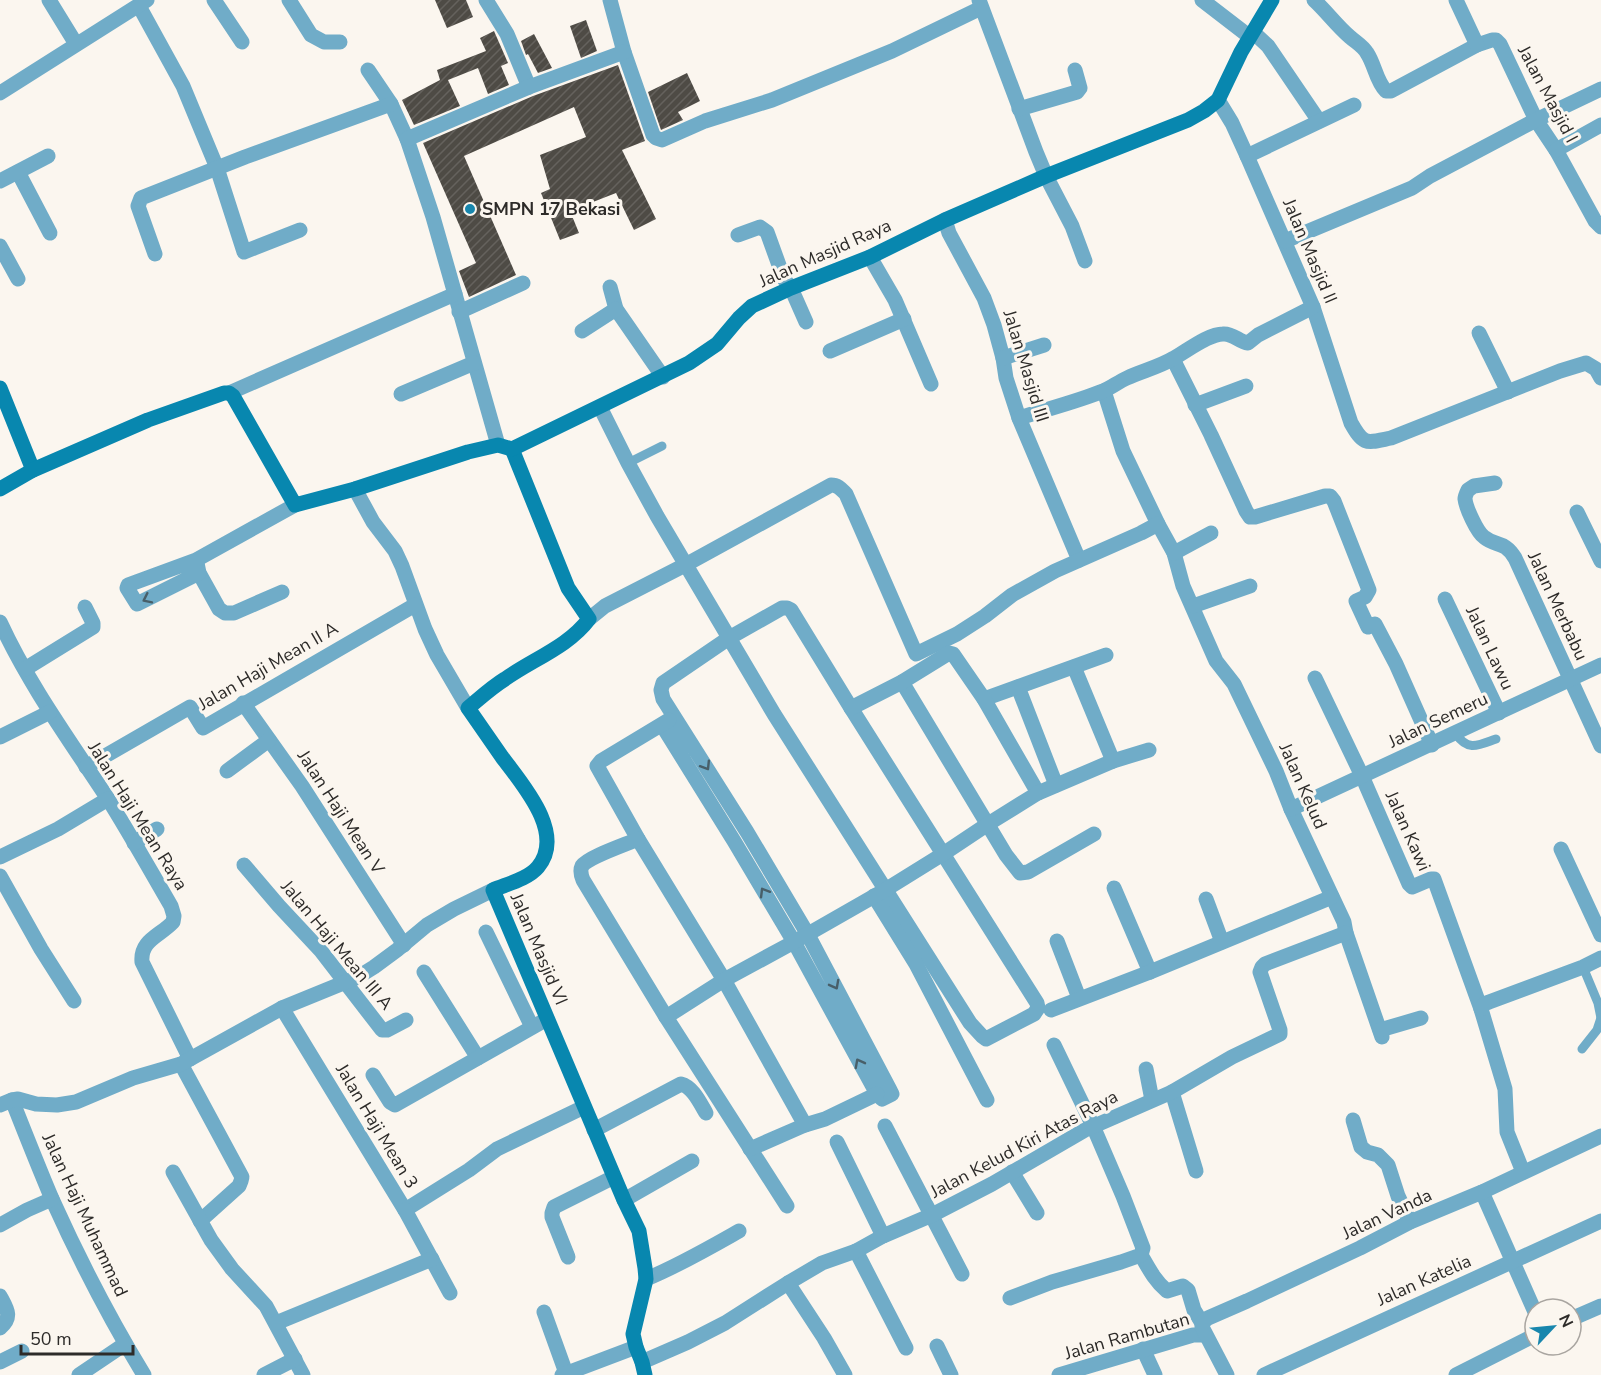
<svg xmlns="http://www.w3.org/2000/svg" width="1601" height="1375" font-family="'Nunito Sans',sans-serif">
<defs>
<pattern id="building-hatch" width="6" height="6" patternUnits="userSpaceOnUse" patternTransform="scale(1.5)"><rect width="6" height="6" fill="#4e4b45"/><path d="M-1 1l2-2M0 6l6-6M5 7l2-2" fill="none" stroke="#65625d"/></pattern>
</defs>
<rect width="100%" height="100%" fill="#fbf6ef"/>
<g fill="url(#building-hatch)">
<path d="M435,0H466L473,17L447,28Z"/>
<path d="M586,20L597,51L581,58L570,26Z"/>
<path d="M494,31L508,63L501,66L509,85L488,94L478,68L448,80L460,106L414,125L402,100L440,80L437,70L486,51L480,38Z"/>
<path d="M534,34L552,68L538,73L528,54L526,55L521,41Z"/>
<path d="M618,65L645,141L622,150L656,219L634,230L616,193L570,211L579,233L560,240L541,193L550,189L540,155L586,137L574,107L464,156L516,275L469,297L459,271L476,263L423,143L533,96Z"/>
<path d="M687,73L700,101L678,112L683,120L661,130L648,92Z"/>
</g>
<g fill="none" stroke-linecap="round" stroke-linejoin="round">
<g stroke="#70acc8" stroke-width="9">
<path d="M628,463L662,446"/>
<path d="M1456,734C1468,752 1479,745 1496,739"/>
<path d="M1583,967L1598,1003L1601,1018"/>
<path d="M1582,1049L1597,1030L1601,1018"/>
</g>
<g stroke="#70acc8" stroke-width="15">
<path d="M49,0L76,44"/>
<path d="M214,0L242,42"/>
<path d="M289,0L311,35L324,42H340"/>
<path d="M486,0L507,34L529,87"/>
<path d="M610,0L624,52L653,135L656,138L662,140L705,121L772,100L892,51L981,8"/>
<path d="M979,0L1036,152L1046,176L1072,226L1085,261"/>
<path d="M1202,0L1250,37"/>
<path d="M1314,0C1327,12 1337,26 1350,37C1357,43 1363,46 1367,53C1375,65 1376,81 1386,91H1391L1477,45L1492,40H1496L1500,44L1536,120L1556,150L1595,221L1601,227"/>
<path d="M1456,0L1477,45"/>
<path d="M139,6L183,86L217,168L244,252L300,230"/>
<path d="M1253,32L1268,46L1319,121"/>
<path d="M368,70L391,104L407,139L433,217L498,445"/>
<path d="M0,93L147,0"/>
<path d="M1218,100L1232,123L1247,156L1313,307L1351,423C1364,446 1366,443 1391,438L1560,371L1586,363L1596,369L1601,378"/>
<path d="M1019,109L1077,92L1080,88L1075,70"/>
<path d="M407,139L529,87L624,52"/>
<path d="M1556,150L1601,125"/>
<path d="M1247,156L1354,105"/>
<path d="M18,172L50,233"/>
<path d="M0,181L48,156"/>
<path d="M945,220L949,233L984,298L994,325L1003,358L1006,378L1019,418L1079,560"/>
<path d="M738,235L760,227L767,232L784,279L791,288L806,322"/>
<path d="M1285,241L1412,188L1430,176L1536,120L1601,89"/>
<path d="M0,246L18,279"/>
<path d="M155,254L138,206L141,198L245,157L391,104"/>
<path d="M870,257L895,300L931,384"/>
<path d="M610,287L616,309L663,377"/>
<path d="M459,312L523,283"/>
<path d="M582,331L616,309"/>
<path d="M1479,333L1508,392"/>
<path d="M830,351L904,319"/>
<path d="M1003,358L1044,345"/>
<path d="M1173,359L1211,435L1246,511L1250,517H1255L1325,496H1330L1334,501L1369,590L1365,597L1356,601L1368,627L1375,624L1396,664L1432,745"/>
<path d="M1104,391L1123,451L1158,524L1174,553L1183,586L1216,661L1234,684L1276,771L1291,809L1344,922L1346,933L1382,1037"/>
<path d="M229,393L455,294"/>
<path d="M401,394L474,363"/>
<path d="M1195,405L1246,386"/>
<path d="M600,407L628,463L657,516L774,714L970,1023L982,1036L986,1039L1034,1014L1038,1008L1037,1003L851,708L791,610L787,608H782L729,638L663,683L661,690L663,699L747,832L807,933L890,1090L892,1094L882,1099L877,1094L794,942L734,841L662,725"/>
<path d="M1019,418C1047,409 1076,402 1103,391C1111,388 1118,382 1127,378C1142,371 1159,367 1174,358C1187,351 1208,334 1223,334C1233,333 1239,342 1248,343L1258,335L1313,307"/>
<path d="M1495,483L1474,486L1468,490C1467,492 1465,497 1465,499C1466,508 1477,532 1484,537C1496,547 1504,540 1515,558L1601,746"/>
<path d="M355,489L373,522L395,551L402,566L425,629L437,655L468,708"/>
<path d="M1577,512L1601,561"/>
<path d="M1174,553L1211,533"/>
<path d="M197,563L199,573L219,609L225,613H234L282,592"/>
<path d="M199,573L137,604L127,588L128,585L196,560L295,505"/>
<path d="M1445,599L1499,713"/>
<path d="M1193,606L1250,586"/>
<path d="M589,619L605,606L687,564L831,485C838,485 841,489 846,494L916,654L957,634L985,616L1012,595L1055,571L1141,533L1158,524"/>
<path d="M0,622C29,685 70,741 108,799C130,834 150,870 171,906L174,916L173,922C160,936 140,940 142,962L190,1059"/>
<path d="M1074,667L1113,761"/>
<path d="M25,669L93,627V623L85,607"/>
<path d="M1315,678L1362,776L1409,884L1412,887L1431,879H1434L1481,1009L1505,1089L1507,1132L1523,1172"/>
<path d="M902,682L1006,855L1020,873L1028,872L1094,834"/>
<path d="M1018,687L1056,785"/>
<path d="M984,699L1106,655"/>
<path d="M243,703L302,786L404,945"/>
<path d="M851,708L902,682L949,653L953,654L984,699L1038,793"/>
<path d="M669,720L601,761L597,766L638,839L724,980L805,1125"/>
<path d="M0,737L50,712"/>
<path d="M86,767L190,707L203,728L415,605"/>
<path d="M227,771L269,740"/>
<path d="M1291,809L1601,665"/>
<path d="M638,839C627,844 588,857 582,866C580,870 581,875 583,880L666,1017L787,1206"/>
<path d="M134,843L157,829"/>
<path d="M1561,849L1601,935"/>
<path d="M0,857L58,829L108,799"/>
<path d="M244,865L279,906L321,951L382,1030H387L406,1020"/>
<path d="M0,876L41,949L74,1001"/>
<path d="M1114,888L1150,972"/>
<path d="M874,896L916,964L987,1100"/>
<path d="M1206,899L1222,942"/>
<path d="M486,932L532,1027"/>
<path d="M1057,941L1079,998"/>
<path d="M424,972L478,1058"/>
<path d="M282,1008L405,1210L469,1170L497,1149L584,1107"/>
<path d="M1481,1009L1484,1004L1489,1002L1583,967L1601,958"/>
<path d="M1051,1010L1150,972L1332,897"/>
<path d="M666,1017L724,980L794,942L885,890L943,854L988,824L1038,793L1113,761L1149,750"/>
<path d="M1380,1030L1421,1018"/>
<path d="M181,1064L242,1177L241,1181L239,1186L200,1221"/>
<path d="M1146,1069L1152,1100"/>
<path d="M373,1075L390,1102L395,1105L547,1019"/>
<path d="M1172,1092L1196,1171"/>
<path d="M12,1100C25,1133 38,1166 52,1199C79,1259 110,1319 144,1375"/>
<path d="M0,1105L12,1100L18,1099L36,1104L57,1105L76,1102L133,1078L181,1064L282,1008L358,977L374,967L397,950L427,925L454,909L493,890"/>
<path d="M1353,1120L1361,1147L1367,1152L1378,1155L1388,1165L1398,1196L1410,1222"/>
<path d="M885,1126L962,1274"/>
<path d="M594,1130L681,1084C693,1087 700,1103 706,1113"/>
<path d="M837,1142L883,1236"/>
<path d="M750,1149L805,1125L825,1119L877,1094"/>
<path d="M173,1172L211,1240L232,1269L266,1306L303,1375"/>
<path d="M1012,1172L1037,1213"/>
<path d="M1482,1192L1535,1312"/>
<path d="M624,1200L692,1161"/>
<path d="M405,1210L450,1293"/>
<path d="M0,1225L27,1210L52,1199"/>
<path d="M856,1251L906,1348"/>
<path d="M1141,1255C1149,1269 1155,1281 1167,1291L1183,1286L1188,1290L1194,1310L1202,1323"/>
<path d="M568,1257L552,1217V1213L554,1207L614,1177"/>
<path d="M646,1279C678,1266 709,1248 739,1231"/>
<path d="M788,1283L824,1338L845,1375"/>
<path d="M0,1296C7,1309 13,1317 0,1328"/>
<path d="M1010,1298L1052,1282L1121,1262L1141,1255L1143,1248L1123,1196L1093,1126L1054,1045"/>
<path d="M544,1312L566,1373"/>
<path d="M1571,1319L1601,1306"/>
<path d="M276,1323L432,1259"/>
<path d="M937,1346L951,1375"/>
<path d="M1143,1349L1155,1375"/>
<path d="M0,1362L22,1351"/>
<path d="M642,1362L688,1342L725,1323L788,1283L822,1263L856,1251L883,1236L932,1215L992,1184L1085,1130L1172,1092L1232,1057L1276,1036L1280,1034V1030L1260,972L1262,967L1265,964L1346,933"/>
<path d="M79,1375L125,1344"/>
<path d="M264,1375L295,1359"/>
<path d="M562,1375L636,1347"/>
<path d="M1059,1375L1193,1335H1205"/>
<path d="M1227,1375L1202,1327V1323L1208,1318L1247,1301L1360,1248L1410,1222L1482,1192L1601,1136"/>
<path d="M1264,1375L1601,1221"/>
<path d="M1456,1375L1535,1335"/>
</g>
<g stroke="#0887af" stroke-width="15">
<path d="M0,388L33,470"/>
<path d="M512,449L568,588L589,619C568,647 533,659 505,679C492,687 480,698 468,708C479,724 491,741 502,757C522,784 566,833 538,867C528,879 507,884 493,890L624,1200L639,1231L645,1268L646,1279L633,1334L636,1347L642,1362L645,1375"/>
<path d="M0,489L33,470L148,420L224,393H229L233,396L295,505L355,489L468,452L498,445L512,449L689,363L717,344L739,318L752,306L791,288L870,257L945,220L1046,176L1188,120L1204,111L1218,100L1241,52L1272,0"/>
</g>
</g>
<defs><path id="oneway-chevron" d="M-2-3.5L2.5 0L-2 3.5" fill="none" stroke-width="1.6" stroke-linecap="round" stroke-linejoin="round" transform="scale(1.5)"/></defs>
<g stroke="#485f69">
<use href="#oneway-chevron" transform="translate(147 599) rotate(154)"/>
<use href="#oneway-chevron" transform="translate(706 766) rotate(58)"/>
<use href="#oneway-chevron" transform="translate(764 892) rotate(-121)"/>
<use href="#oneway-chevron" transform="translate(835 985) rotate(62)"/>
<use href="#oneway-chevron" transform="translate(859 1063) rotate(-118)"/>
</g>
<circle fill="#1886ad" stroke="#fbf6ef" stroke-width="2" cx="470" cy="209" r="6"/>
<g text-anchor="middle" stroke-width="6" stroke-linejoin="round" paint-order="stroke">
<g font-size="18" fill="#2d2b29" stroke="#fbf6ef">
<text transform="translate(1548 94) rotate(62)" y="6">Jalan Masjid I</text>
<text transform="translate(1310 251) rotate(67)" y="6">Jalan Masjid II</text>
<text transform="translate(825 253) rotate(-24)" y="6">Jalan Masjid Raya</text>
<text transform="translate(1026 366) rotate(73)" y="6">Jalan Masjid III</text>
<text transform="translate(1558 606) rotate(65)" y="6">Jalan Merbabu</text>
<text transform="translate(1490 648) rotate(65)" y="6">Jalan Lawu</text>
<text transform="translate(268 666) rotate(-30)" y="6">Jalan Haji Mean II A</text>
<text transform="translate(1438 720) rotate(-25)" y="6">Jalan Semeru</text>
<text transform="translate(1303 786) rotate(66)" y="6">Jalan Kelud</text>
<text transform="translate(341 812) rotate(57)" y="6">Jalan Haji Mean V</text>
<text transform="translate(138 816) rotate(58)" y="6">Jalan Haji Mean Raya</text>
<text transform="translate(1408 831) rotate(66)" y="6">Jalan Kawi</text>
<text transform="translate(337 945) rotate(50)" y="6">Jalan Haji Mean III A</text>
<text transform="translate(539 949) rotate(67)" y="6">Jalan Masjid VI</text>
<text transform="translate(377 1126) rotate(59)" y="6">Jalan Haji Mean 3</text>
<text transform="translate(1024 1144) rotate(-28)" y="6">Jalan Kelud Kiri Atas Raya</text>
<text transform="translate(1387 1214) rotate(-25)" y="6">Jalan Vanda</text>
<text transform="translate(85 1215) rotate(65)" y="6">Jalan Haji Muhammad</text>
<text transform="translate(1424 1280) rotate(-24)" y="6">Jalan Katelia</text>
<text transform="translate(1127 1336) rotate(-16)" y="6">Jalan Rambutan</text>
</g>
<g font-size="18" font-weight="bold" fill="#2d2b29" stroke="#fbf6ef" text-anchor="start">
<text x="482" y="215">SMPN 17 Bekasi</text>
</g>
</g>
<g transform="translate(1553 1327) rotate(64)"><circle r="28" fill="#fbf6ef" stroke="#a9a5a0" stroke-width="1.5"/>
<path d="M0-4.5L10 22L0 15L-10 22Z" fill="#1886ad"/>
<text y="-9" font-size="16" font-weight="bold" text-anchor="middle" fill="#2d2b29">N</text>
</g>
<path d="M21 1345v9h112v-9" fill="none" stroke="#2d2b29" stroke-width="3"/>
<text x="30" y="1345" font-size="18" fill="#2d2b29" stroke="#fbf6ef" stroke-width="4.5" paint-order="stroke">50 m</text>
</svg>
